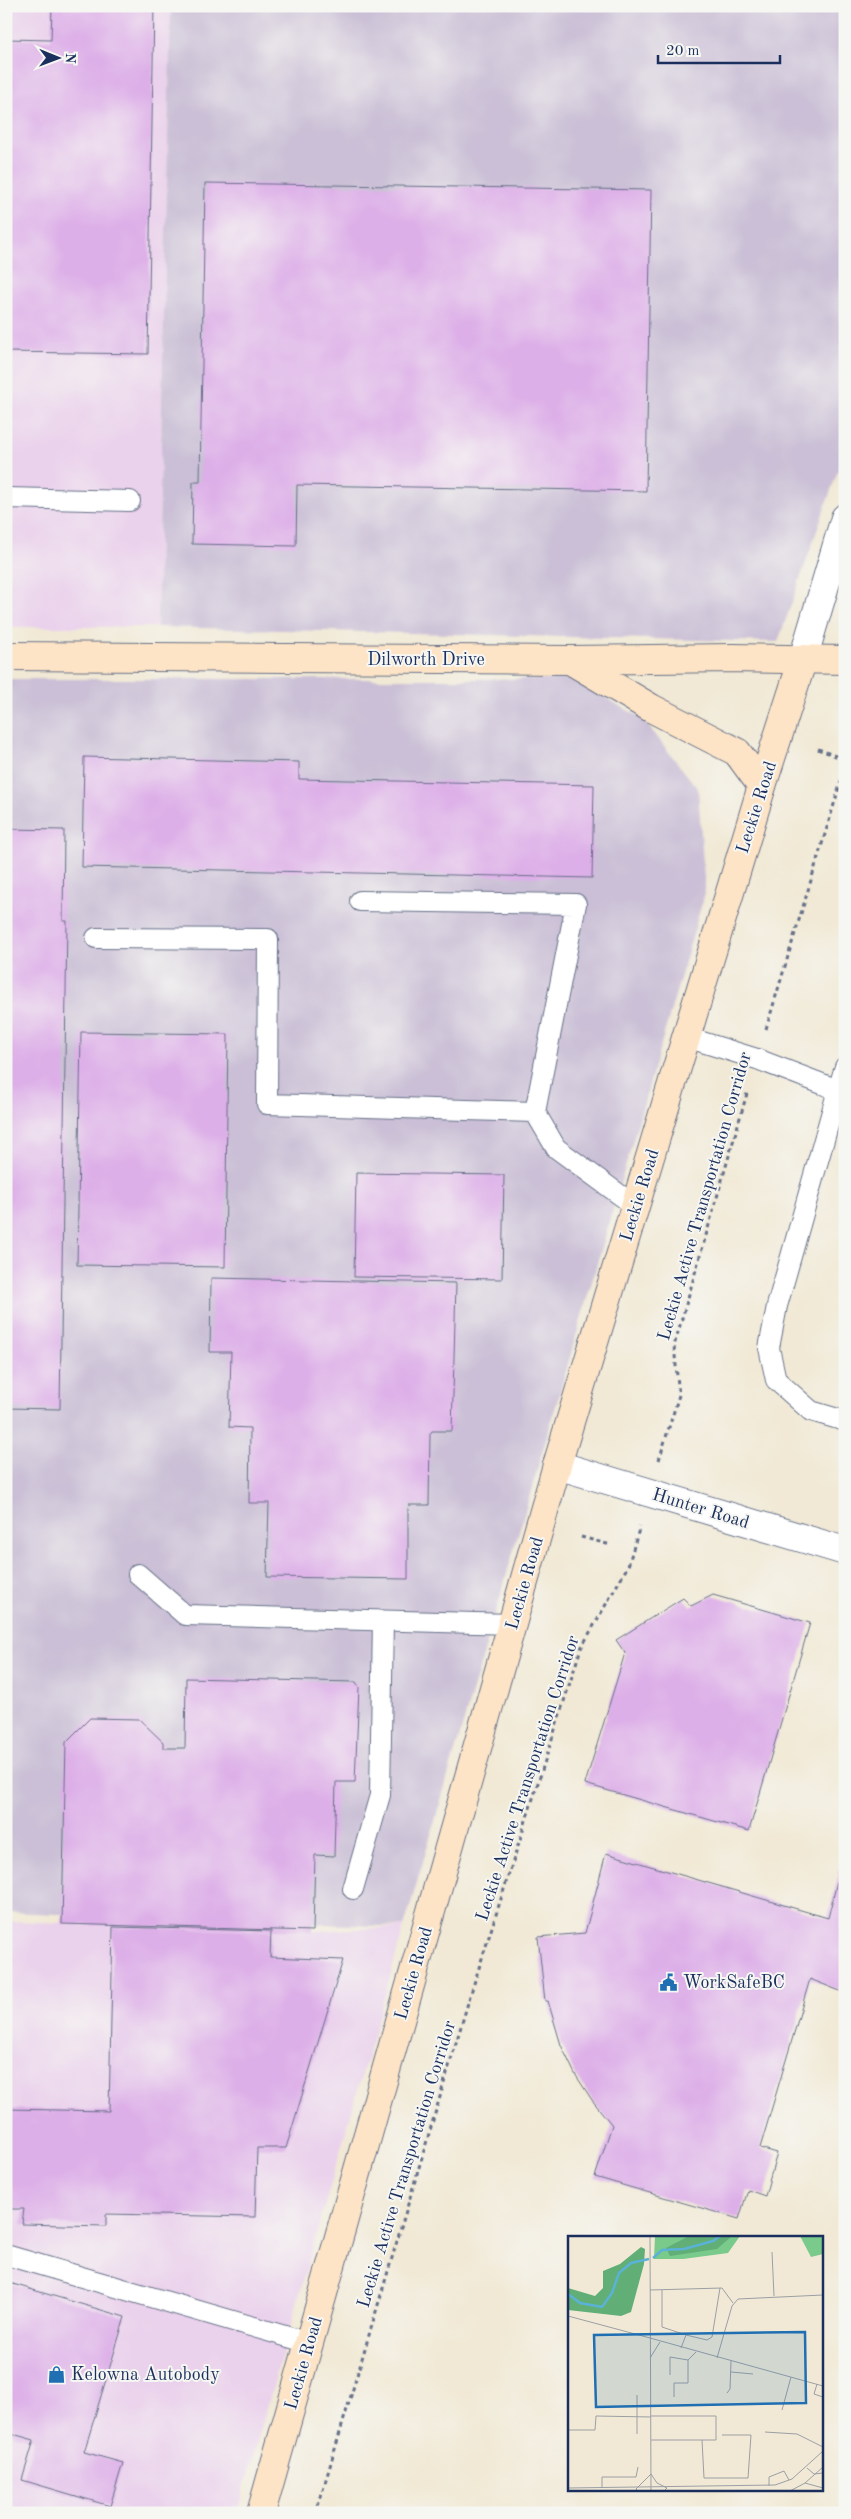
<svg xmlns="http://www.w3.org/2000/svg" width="851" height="2519" font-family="'Old Standard TT',serif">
<rect width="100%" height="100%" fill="#f6f6f2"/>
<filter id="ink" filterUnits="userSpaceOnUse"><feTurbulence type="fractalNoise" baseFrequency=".02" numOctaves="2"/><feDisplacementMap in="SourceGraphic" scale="10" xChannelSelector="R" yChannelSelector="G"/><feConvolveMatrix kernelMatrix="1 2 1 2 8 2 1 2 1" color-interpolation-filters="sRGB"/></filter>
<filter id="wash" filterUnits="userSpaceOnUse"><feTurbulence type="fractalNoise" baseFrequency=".0096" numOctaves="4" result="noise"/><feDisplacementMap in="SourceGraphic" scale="20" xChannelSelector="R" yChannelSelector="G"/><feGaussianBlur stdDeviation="1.12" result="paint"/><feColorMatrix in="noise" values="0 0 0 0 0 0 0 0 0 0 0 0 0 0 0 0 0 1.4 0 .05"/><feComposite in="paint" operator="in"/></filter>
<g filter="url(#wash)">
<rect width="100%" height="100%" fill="#f1e9d5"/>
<g fill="#ead1ec">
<path d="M6,6H171L157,627H6Z"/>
<path d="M6,1921L313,1931L404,1927L237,2513H6Z"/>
</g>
<g fill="#cabfd6">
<path d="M171,6H845V450L778,642L157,627Z"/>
<path d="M6,679H571L642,718L698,789L705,893L404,1927L6,1912Z"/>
</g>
<g id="blocks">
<g fill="#ddafe8">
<path d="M52,6H154L148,354L6,352V39L51,40Z"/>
<path d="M205,183L651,190L646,491L297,485L296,546L192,544L193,482H200Z"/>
<path d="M84,757L299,762V779L594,785L592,878L82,867Z"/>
<path d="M6,829L64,830L63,921H67L60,1409L6,1408Z"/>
<path d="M81,1032L228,1034L225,1267L77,1265Z"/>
<path d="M356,1173L504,1175L502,1279L354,1277Z"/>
<path d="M211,1278L456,1283L452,1431H432L430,1434L429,1505H409L408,1509V1579L267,1577L269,1503H249L250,1428L229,1427L231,1352H210Z"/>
<path d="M713,1595L810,1623L749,1831L585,1784L625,1653L616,1640L683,1598L691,1606Z"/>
<path d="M186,1678L356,1682L359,1687L355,1782H336L334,1856L315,1855L313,1931L62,1924L66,1742L90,1718L139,1719L163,1742V1748H185Z"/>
<path d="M606,1853L828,1918L841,1866L845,1867V1993L810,1979L760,2148L777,2153L765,2196L748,2190L739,2219L595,2177L612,2125L592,2100L575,2074L561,2045L548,2001H545L538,1937L585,1933Z"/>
<path d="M113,1927L271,1931L270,1957L343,1960L286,2148H257L255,2217L106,2214V2226L22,2224L24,2209H6V2109L109,2111Z"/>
<path d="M6,2282L125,2317L84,2452L123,2463L110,2506L22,2480L34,2440L6,2432Z"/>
</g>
</g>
</g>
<g filter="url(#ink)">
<use href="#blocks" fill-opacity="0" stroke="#667088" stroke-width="1"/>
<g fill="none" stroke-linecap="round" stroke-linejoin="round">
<defs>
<g id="lane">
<path d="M6,498L130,501"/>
<path d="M360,901L576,904L535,1112"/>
<path d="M96,938L268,939L267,1104L535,1112L556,1148L635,1206"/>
<path d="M686,1037L757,1059L838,1090L845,1067"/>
<path d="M838,1090L777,1306L769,1348L776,1380L811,1411L845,1421"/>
<path d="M138,1574L185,1615L512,1624"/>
<path d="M353,1889L380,1795L383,1621"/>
<path d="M6,2255L309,2343"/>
</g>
<g id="street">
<path d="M803,659L845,518"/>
<path d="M557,1465L845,1551"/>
</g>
<g id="secondary">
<path d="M6,656L569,660L734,658L845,660"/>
<path d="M570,660L651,708L737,752L762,786"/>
<path d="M261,2513L557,1465L762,786L803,659"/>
</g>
</defs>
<use href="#lane" stroke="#667088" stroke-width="22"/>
<use href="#street" stroke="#667088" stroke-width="30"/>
<use href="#secondary" stroke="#667088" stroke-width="30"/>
<g stroke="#667088" stroke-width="3" stroke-dasharray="4 4" stroke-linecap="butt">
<path d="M818,749L838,757"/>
<path d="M766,1029L845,768"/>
<path d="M659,1460L679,1395L674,1346L748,1090"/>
<path d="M581,1537L611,1545"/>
<path d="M316,2513L470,1996L581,1648L628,1566L640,1526"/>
</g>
<use href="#lane" stroke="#fff" stroke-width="20"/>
<use href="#street" stroke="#fff" stroke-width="28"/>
<use href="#secondary" stroke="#fee4c6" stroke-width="28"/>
</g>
</g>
<defs>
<symbol id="civic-bare" viewBox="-9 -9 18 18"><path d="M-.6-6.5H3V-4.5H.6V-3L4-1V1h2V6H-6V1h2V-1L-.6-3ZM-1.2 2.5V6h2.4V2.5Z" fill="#1f6fb2" stroke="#f6f6f2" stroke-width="2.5" paint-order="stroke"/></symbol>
<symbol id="shop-bare" viewBox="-9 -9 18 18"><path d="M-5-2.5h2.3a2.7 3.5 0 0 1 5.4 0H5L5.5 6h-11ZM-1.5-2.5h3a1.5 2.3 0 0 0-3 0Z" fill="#1f6fb2" stroke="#f6f6f2" stroke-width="2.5" paint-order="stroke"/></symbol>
</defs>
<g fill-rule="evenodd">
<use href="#civic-bare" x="656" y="1970" width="25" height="25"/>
<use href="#shop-bare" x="44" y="2362" width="25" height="25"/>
</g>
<g text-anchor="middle" stroke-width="4" stroke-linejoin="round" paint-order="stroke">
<g font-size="18" fill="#1b2f5e" stroke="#f6f6f2">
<text x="426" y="665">Dilworth Drive</text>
<text transform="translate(756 807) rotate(-72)" y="6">Leckie Road</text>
<text transform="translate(639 1195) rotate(-73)" y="6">Leckie Road</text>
<text transform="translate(704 1196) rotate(-74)" y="6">Leckie Active Transportation Corridor</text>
<text transform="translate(701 1508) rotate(17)" y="6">Hunter Road</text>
<text transform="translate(524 1583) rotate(-74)" y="6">Leckie Road</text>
<text transform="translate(527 1778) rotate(-72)" y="6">Leckie Active Transportation Corridor</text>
<text transform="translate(413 1973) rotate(-74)" y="6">Leckie Road</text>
<text transform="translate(406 2164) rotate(-73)" y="6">Leckie Active Transportation Corridor</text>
<text transform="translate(303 2363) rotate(-74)" y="6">Leckie Road</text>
</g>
<g font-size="18" fill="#1b2f5e" stroke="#f6f6f2" text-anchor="start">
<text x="683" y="1988">WorkSafeBC</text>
<text x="71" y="2380">Kelowna Autobody</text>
</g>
</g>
<g transform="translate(568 2236)">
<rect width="255" height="255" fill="#f1e9d5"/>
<path d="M87,0H172L160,17L115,23H86ZM232,0H255V18L243,21Z" fill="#79ca8b"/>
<path d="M121,0H164L149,13L102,20L98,12ZM73,11L77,13L76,28L63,76L53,80L0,74V52L27,60L35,52V35L52,28Z" fill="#62ae77"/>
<path fill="none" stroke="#5ab3d7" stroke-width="2.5" d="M85,22L94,14L116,13L145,5L152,0M0,58L12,67L34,71L44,57L51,37L63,27L81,23"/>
<path fill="none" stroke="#9b9fa5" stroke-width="1" d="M82,0L83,255M204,16L206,60M82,54L154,52L165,67M94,54V91L118,99L113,112M0,80L82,102M118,99L139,104L144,101L152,52M82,102L255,150M82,122L92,106M149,122L164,70L170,63L255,59M163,136L185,138M102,139V121L120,124M249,148L246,158L255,161M159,157L162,153L163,125M69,159V198M106,161V147H120V124L128,116M214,174L223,141M83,180H148V204H134M0,194H27L28,180L83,181M197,196L229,198L255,211M83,204H134L136,242H180L183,199H154M239,232L246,238L255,237M83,238L89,247L99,252L96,255M237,247L255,231M201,250V241L216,235L221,244M0,252L207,249L224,243L255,215M34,252V241H68L70,231M70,255L68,253L83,238M222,255L237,247L255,252"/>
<path fill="#1f6fb2" fill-opacity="0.15" stroke="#1f6fb2" stroke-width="2.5" d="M237,96L238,167L28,171L26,99Z"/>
<rect width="255" height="255" fill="none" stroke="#1b2f5e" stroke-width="2.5"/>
</g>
<rect width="851" height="2519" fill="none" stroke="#f6f6f2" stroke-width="25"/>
<g transform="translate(58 58) rotate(91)" stroke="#f6f6f2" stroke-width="4" paint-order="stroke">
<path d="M0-4L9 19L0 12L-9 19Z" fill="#1b2f5e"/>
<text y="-8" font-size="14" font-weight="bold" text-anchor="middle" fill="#1b2f5e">N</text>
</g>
<path d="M658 55v8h122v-8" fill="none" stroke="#1b2f5e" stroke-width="2.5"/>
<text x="666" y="55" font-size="15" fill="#1b2f5e" stroke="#f6f6f2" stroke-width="4" paint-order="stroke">20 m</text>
</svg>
